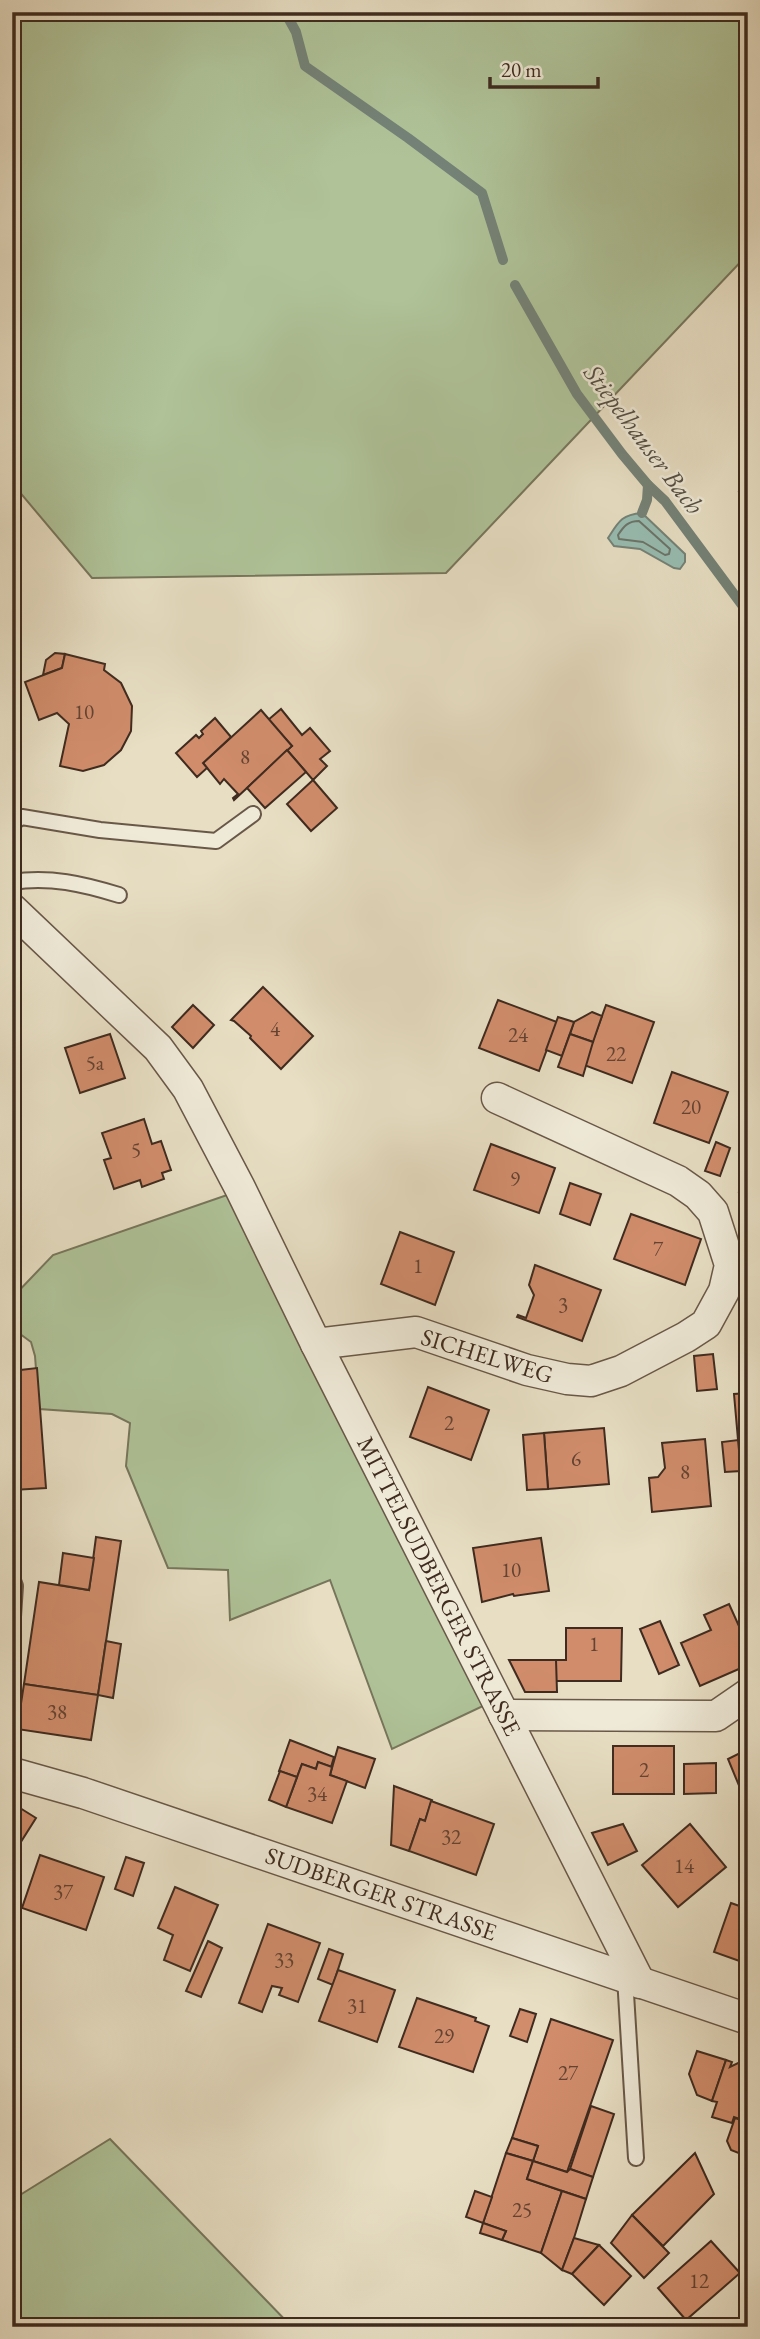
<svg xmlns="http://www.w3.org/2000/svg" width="760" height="2339" font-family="'EB Garamond',serif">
<rect width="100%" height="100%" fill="#e7dec3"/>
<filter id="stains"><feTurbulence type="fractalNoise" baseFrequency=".00286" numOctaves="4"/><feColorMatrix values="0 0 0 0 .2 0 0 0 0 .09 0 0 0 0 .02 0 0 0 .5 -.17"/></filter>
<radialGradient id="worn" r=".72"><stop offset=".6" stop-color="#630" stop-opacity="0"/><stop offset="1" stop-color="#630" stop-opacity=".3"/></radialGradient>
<g fill="#afc298" stroke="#77765c" stroke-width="2">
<path d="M12,12H748V254L446,573L92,578L12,483Z"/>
<path d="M230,1194L483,1706L392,1749L330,1580L230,1620L228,1570L168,1568L126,1466L130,1423L112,1414L39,1409L35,1356L31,1342L12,1328V1298L53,1255Z"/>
<path d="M110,2139L292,2327H12V2200Z"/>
</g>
<path fill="#97bcb1" stroke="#748277" stroke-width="2" d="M642,513L685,554V562L680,569L674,568L640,549L614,546L608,538C619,521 621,515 642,513Z"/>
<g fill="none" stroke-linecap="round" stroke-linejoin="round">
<path stroke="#6b7468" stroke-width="2" d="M639,521L670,549L669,554L665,555L643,542L619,539L618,535C624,526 628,521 639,521Z"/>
<g stroke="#748277" stroke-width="10">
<path d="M285,12L296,32L305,66L408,138L482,193L503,260"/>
<path d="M515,285L577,394L622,454L648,485L665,501L748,613"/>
<path d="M642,513L647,500L648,485"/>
</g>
</g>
<g fill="#d08c6b" stroke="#3f2b1f" stroke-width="2">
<path d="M748,488V513L739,492Z"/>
<path d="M55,653L65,654L62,668L43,675L46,660Z"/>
<path d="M65,654L105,664L104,670L121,683L132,706L131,731L121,750L104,765L83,771L60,766L69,724L57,713L39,720L25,682L62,668Z"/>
<path d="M281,709L302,735L310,728L330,751L320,759L327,766L313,780L287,750L292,746L268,720Z"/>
<path d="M261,710L292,746L234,800L233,798L238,794L224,779L220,784L203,763Z"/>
<path d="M215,718L231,737L203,763L207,768L197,777L176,753L196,735L199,738L203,734L201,731Z"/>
<path d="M287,750L306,772L265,808L247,788Z"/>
<path d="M313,780L337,808L311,831L287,804Z"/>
<path d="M263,987L313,1036L281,1069L250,1038L251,1036L234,1021L231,1020Z"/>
<path d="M498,1000L557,1022L539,1071L479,1048Z"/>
<path d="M193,1005L214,1025L193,1048L172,1027Z"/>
<path d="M606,1005L654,1022L632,1083L584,1065Z"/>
<path d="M592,1012L602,1016L593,1042L570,1034L574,1022Z"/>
<path d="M558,1017L574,1022L562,1056L546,1050Z"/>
<path d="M110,1034L125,1078L80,1093L65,1048Z"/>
<path d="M570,1034L593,1042L583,1076L558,1067Z"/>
<path d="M672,1072L728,1092L709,1143L654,1123Z"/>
<path d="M144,1119L152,1144L161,1141L171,1170L162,1173L164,1179L142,1187L140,1180L114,1189L104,1160L111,1158L102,1133Z"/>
<path d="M716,1142L730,1148L720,1176L705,1171Z"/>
<path d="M491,1144L555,1168L539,1213L474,1190Z"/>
<path d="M748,1170V1195L739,1192Z"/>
<path d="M570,1183L601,1194L590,1225L560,1214Z"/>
<path d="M631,1214L701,1239L685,1285L614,1259Z"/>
<path d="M400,1232L454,1252L435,1305L381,1284Z"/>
<path d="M535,1265L601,1290L582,1341L517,1317L518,1315L526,1318L534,1295L529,1285Z"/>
<path d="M713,1354L717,1389L697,1391L694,1356Z"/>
<path d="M37,1368L46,1488L13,1490L12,1371Z"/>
<path d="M428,1387L489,1410L471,1460L410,1437Z"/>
<path d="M748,1393V1451H739L734,1394Z"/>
<path d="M604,1428L609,1484L548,1489L544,1433Z"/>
<path d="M544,1433L548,1489L527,1490L523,1435Z"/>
<path d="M705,1439L711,1506L652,1512L649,1478L658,1477L665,1468L662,1443Z"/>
<path d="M738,1440L741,1471L725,1472L722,1442Z"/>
<path d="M96,1537L121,1541L98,1695L24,1684L39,1582L89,1590Z"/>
<path d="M541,1538L549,1591L514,1596L513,1594L482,1602L473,1548Z"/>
<path d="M63,1553L94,1558L89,1590L59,1585Z"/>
<path d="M729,1604L748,1646V1665L700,1686L681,1643L711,1630L704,1615Z"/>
<path d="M660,1621L679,1665L659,1674L640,1629Z"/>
<path d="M566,1628H622L621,1681H555L556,1660H566Z"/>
<path d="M106,1641L121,1644L113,1698L98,1695Z"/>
<path d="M509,1660H556L557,1692H525Z"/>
<path d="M24,1684L98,1695L91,1740L17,1729Z"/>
<path d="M290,1740L334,1757L331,1767L318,1762L316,1769L302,1764L297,1777L279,1771Z"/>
<rect x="613" y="1746" width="61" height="48"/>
<path d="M338,1747L375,1759L365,1788L330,1775Z"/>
<path d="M744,1751L748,1759V1784L740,1788L728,1759Z"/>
<path d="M318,1762L332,1767L330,1775L347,1781L332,1823L286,1807L302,1764L316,1769Z"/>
<path d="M716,1763V1793L684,1794V1764Z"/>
<path d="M280,1771L297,1777L286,1807L269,1800Z"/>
<path d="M394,1786L432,1800L425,1821L420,1819L409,1851L391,1845Z"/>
<path d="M431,1801L494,1824L476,1875L409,1851L420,1819L425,1821Z"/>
<path d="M12,1803L36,1818L12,1856Z"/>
<path d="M623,1824L637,1851L608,1865L592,1833Z"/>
<path d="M690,1824L726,1867L678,1907L642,1865Z"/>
<path d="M40,1855L104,1877L86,1930L22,1908Z"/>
<path d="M126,1857L144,1863L133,1896L115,1889Z"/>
<path d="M175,1887L218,1905L190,1971L164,1960L173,1935L158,1928Z"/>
<path d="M731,1903L748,1909V1964L714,1952Z"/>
<path d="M268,1924L320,1943L298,2002L279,1995L282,1988L272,1986L262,2012L239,2003Z"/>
<path d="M208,1941L222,1948L201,1997L186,1991Z"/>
<path d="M329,1949L343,1954L333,1985L318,1979Z"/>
<path d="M338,1970L395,1990L377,2042L319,2021Z"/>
<path d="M417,1998L476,2018L475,2021L489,2026L473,2072L399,2047Z"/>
<path d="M520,2009L536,2014L527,2042L510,2036Z"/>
<path d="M551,2019L613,2040L567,2172L533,2161L538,2146L512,2138Z"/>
<path d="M697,2051L726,2060L712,2101L697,2095L689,2074Z"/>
<path d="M726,2060L732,2062L730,2067L738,2063L748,2067V2122L734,2117L732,2123L712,2117L717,2102L712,2101Z"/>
<path d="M591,2106L614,2114L593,2177L570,2169Z"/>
<path d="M735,2118L748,2122V2151L741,2154L731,2150L727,2141Z"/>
<path d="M512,2138L538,2146L533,2161L506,2153Z"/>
<path d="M506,2153L533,2161L527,2179L562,2191L541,2253L502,2240L506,2231L483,2223Z"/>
<path d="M695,2153L714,2194L663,2246L632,2215Z"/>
<path d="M533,2161L567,2172L570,2169L593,2177L586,2199L527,2179Z"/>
<path d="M475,2191L492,2197L483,2223L466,2217Z"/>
<path d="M562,2191L586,2199L574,2238L562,2270L541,2253Z"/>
<path d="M632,2215L669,2253L644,2278L611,2243Z"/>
<path d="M483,2223L506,2231L502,2240L480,2233Z"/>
<path d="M574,2238L599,2245L572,2274L562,2270Z"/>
<path d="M711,2241L740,2273L686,2320L658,2288Z"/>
<path d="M599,2245L631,2276L604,2305L572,2274Z"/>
</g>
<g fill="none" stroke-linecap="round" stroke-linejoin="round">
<defs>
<g id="service">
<path d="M12,823L22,817L100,830L216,841L253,814"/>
<path d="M12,882C50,876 83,884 119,895"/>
<path d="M12,1578L15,1586L12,1632"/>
<path d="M625,1977L636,2158"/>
</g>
<g id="minor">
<path d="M12,909L158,1048L188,1089L240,1188L316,1344L640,1983"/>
<path d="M316,1344L416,1332L527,1370L567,1379L591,1381L621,1371L686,1337L706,1324L724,1291L730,1265L713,1212L698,1195L678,1181L497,1098"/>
<path d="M504,1715L716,1716L748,1694"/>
<path d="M12,1773L83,1793L748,2019"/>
</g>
</defs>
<use href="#service" stroke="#695848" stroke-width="18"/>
<use href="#minor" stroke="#695848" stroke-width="33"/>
<use href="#service" stroke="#efead8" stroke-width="14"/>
<use href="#minor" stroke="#efead8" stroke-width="30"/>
</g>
<g text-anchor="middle" stroke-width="5" stroke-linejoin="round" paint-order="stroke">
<g font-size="21" fill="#634332">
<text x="84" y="719">10</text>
<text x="245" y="764">8</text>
<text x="275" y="1036">4</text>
<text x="518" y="1042">24</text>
<text x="616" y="1061">22</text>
<text x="95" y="1070">5a</text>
<text x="691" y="1114">20</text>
<text x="136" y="1157">5</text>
<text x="515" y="1186">9</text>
<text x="658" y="1256">7</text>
<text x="418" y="1273">1</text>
<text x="563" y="1312">3</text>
<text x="449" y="1430">2</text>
<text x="576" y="1466">6</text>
<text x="685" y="1479">8</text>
<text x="511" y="1577">10</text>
<text x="594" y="1651">1</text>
<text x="57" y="1719">38</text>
<text x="644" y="1777">2</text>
<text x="317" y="1801">34</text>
<text x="451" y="1844">32</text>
<text x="684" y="1873">14</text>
<text x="63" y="1899">37</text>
<text x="284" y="1967">33</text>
<text x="357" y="2013">31</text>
<text x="444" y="2043">29</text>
<text x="568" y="2080">27</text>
<text x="522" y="2217">25</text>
<text x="699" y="2288">12</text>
</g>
<g font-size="24" fill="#3f2b1f" stroke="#efead8">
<text transform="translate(487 1356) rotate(17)" y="8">SICHELWEG</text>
<text transform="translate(439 1586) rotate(63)" y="8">MITTELSUDBERGER STRASSE</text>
<text transform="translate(381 1894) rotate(19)" y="8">SUDBERGER STRASSE</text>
</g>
<g font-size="26" font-style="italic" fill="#554f44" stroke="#efead8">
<text transform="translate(644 439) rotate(53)" y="9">Stiepelhauser Bach</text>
</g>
</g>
<rect width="760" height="2339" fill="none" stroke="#e7dec3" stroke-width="42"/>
<rect x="14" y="14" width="732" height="2311" fill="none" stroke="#3f2b1f" stroke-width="3.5"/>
<rect x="21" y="21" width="718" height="2297" fill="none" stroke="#3f2b1f" stroke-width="2"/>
<path d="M490 77v10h108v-10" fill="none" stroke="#3f2b1f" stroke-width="3.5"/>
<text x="501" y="77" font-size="21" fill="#3f2b1f" stroke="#efead8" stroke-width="5" paint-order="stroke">20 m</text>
<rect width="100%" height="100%" filter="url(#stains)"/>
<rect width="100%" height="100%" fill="url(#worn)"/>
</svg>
